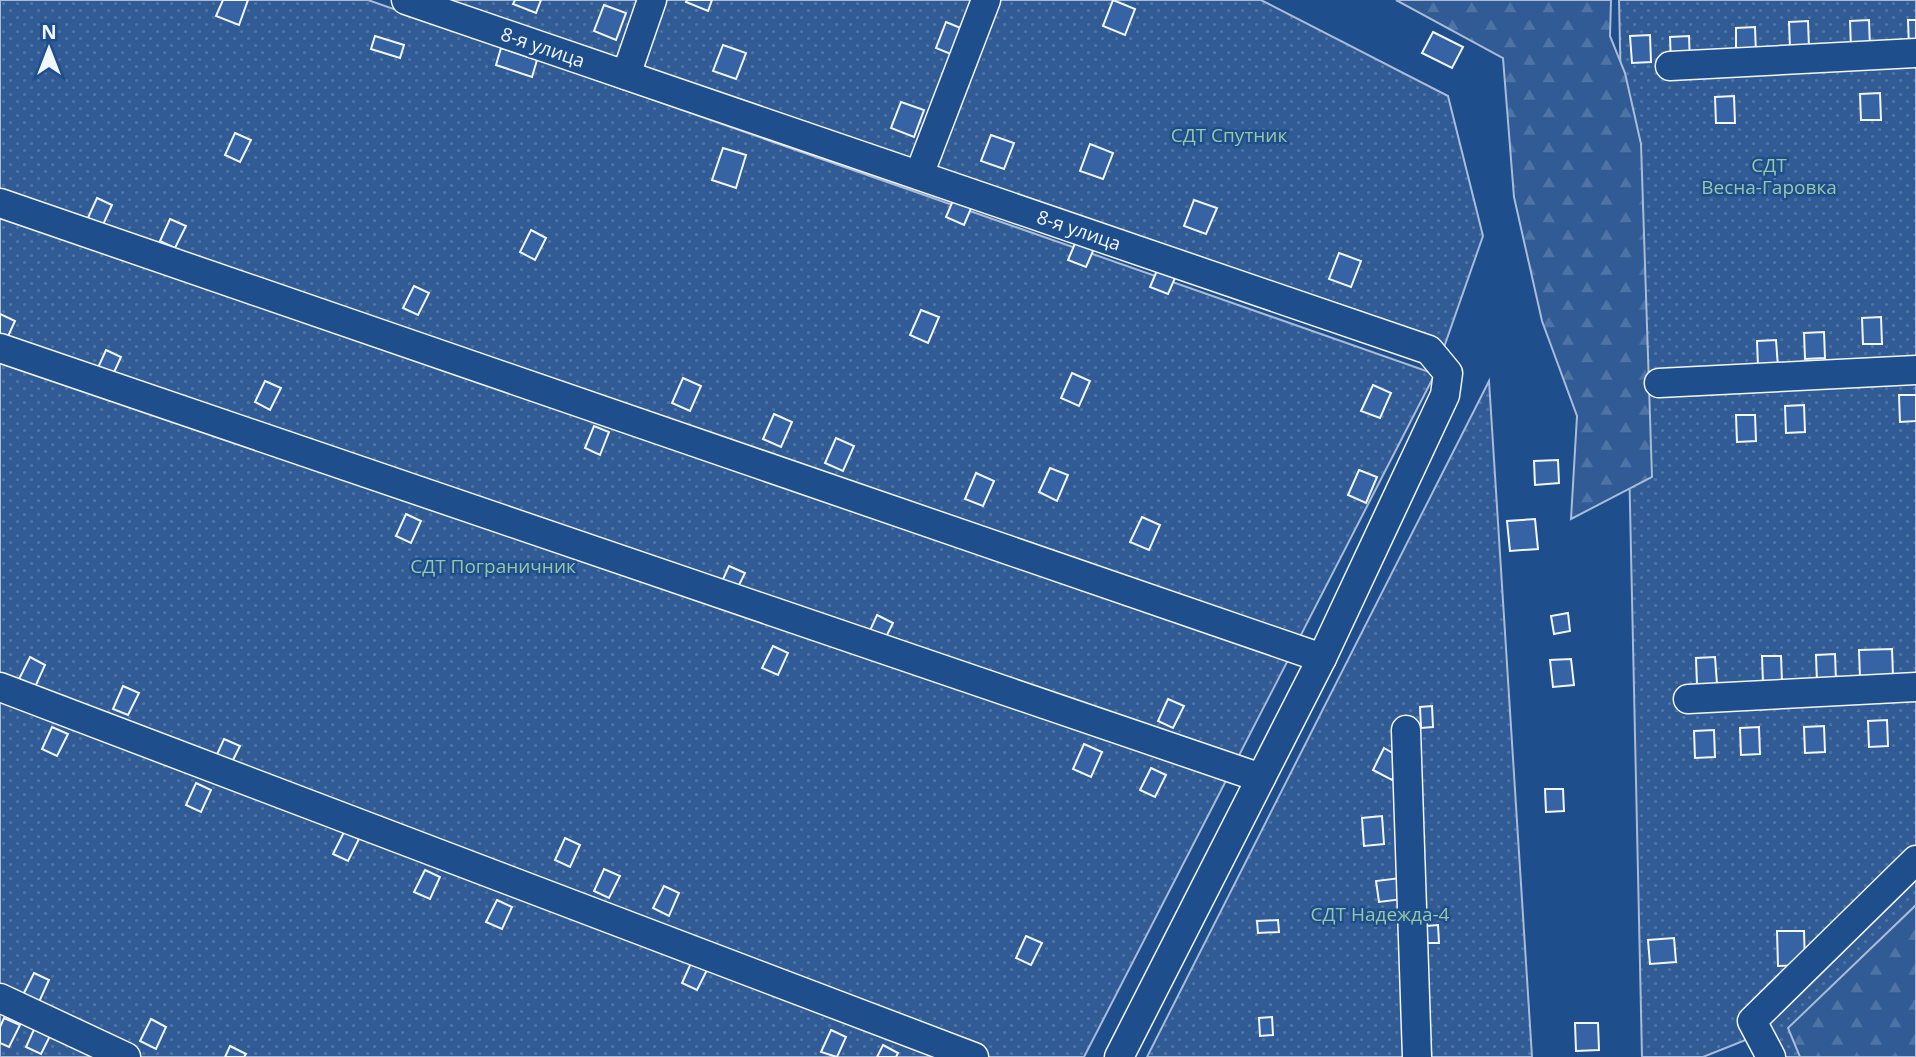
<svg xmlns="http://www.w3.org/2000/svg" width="1916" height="1057" font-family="'Open Sans',sans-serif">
<defs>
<pattern id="grass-dots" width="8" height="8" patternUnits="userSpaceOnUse" patternTransform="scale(1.75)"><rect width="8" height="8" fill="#305b95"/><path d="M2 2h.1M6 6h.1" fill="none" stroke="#4e73a5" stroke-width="1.8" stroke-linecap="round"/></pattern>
<pattern id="forest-firs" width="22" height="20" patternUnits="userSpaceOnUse" patternTransform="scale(1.75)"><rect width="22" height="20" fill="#305b95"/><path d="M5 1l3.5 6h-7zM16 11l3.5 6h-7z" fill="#4e73a5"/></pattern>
</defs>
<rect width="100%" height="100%" fill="#1f4e8c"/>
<g fill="url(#grass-dots)" stroke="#a8bbd7" stroke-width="2">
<path d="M0,0H368L1435,374L1084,1057H0Z"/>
<path d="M423,0H1261L1448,96L1483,236L1443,350Z"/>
<path d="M1619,0H1916V1057H1758L1748,1039L1703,1057H1642Z"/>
<path d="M1489,381L1532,1057H1147Z"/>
</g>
<g fill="url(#forest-firs)" stroke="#a8bbd7" stroke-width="2">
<path d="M1396,0H1611L1610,36L1625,73L1641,144L1652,477L1571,519L1577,416L1542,321L1514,197L1503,58Z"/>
<path d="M1916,905V1057H1800L1788,1028Z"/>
</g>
<g fill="#3563a3" stroke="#f2f6ff" stroke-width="2">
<path d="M223,0H248L239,25L216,16Z"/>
<path d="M515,0H541L536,13L513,4Z"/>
<path d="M687,0H712L708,11L686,2Z"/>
<path d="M1113,0L1135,9L1125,35L1103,26Z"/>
<path d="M604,5L626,13L616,40L594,31Z"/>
<path d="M1869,20L1870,47L1851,48L1850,21Z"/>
<path d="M1908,20H1916V47H1909Z"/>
<path d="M1808,21L1809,48H1790L1789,22Z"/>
<path d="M946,22L968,31L958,57L936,48Z"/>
<path d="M1755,27L1756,54L1736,55V28Z"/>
<path d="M1433,32L1463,47L1452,68L1422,53Z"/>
<path d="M1650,35L1651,62L1632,63L1630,36Z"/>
<path d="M375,36L404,45L400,58L371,49Z"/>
<path d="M1689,36L1690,63L1671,64L1670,37Z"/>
<path d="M723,45L746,53L736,79L713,71Z"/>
<path d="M501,48L537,60L532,77L496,65Z"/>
<path d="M1880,93L1881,120H1861L1860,94Z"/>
<path d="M1734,96L1735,123H1716L1715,97Z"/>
<path d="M901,102L924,110L914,137L891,128Z"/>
<path d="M235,133L251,140L240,162L225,155Z"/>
<path d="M991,135L1014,143L1004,169L981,161Z"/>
<path d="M1090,144L1113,153L1103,179L1080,171Z"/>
<path d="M723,148L746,155L736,188L712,180Z"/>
<path d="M957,191L975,199L964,225L946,217Z"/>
<path d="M97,198L112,205L102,227L87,220Z"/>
<path d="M1194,200L1217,208L1206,234L1184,226Z"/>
<path d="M170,219L186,226L175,248L160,241Z"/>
<path d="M531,230L546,238L535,260L520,252Z"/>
<path d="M1079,234L1097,242L1086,267L1068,260Z"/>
<path d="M1339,253L1361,261L1351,287L1329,279Z"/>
<path d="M1161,261L1179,269L1168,294L1150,287Z"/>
<path d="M414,286L429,293L418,315L403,308Z"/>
<path d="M921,310L939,317L928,343L910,335Z"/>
<path d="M0,314L15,321L5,343L0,341Z"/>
<path d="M1881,317L1882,344H1863L1862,318Z"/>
<path d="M1824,332L1825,358L1805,359L1804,333Z"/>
<path d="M1776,340L1778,367H1758L1757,341Z"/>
<path d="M106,350L121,357L111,379L96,372Z"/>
<path d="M1072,373L1090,381L1079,406L1061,398Z"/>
<path d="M683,378L701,386L690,411L672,403Z"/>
<path d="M265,381L281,388L270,410L255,402Z"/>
<path d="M1373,385L1391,393L1380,418L1361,411Z"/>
<path d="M1899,395H1916V421L1900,422Z"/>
<path d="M1804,405L1805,432L1786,433L1785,406Z"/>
<path d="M774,414L792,422L781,447L763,439Z"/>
<path d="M1736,415H1755L1756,441L1737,442Z"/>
<path d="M594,426L609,432L600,455L585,448Z"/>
<path d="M836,438L854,446L843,471L825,463Z"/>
<path d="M1558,460L1559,483L1535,485L1534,461Z"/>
<path d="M1050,468L1068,475L1057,501L1039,492Z"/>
<path d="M1359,470L1377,477L1366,503L1348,495Z"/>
<path d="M976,473L994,481L983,506L965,499Z"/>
<path d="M406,514L421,521L411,543L396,536Z"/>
<path d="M1142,517L1160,525L1149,550L1130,542Z"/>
<path d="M1535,519L1538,549L1510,551L1507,521Z"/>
<path d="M729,566L745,573L734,595L719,588Z"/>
<path d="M1568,613L1570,631L1554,634L1551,616Z"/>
<path d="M877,615L893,623L882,645L867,637Z"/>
<path d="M773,646L788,653L778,675L762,668Z"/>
<path d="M1892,649L1893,676L1860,677L1859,650Z"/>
<path d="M1835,654L1836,681L1817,682L1816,655Z"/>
<path d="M1762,656H1781L1782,682L1763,683Z"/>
<path d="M30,657L45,665L35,687L19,679Z"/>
<path d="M1715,657L1717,684L1697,685L1696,658Z"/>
<path d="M1571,659L1574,685L1553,687L1550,660Z"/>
<path d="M123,686L139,693L128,715L113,709Z"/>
<path d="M1168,699L1184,706L1173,728L1158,721Z"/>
<path d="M1432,706L1433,727L1421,728L1420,707Z"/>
<path d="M1887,720L1888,746L1869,747L1868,721Z"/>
<path d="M1824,726L1825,752L1805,753L1804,727Z"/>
<path d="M52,727L68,734L57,756L42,749Z"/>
<path d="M1759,727L1760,754L1741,755L1740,728Z"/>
<path d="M1714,730L1715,757L1695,758L1694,731Z"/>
<path d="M224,739L240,746L229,768L214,761Z"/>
<path d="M1084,744L1102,752L1091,777L1073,769Z"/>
<path d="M1384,748L1403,759L1392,780L1373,770Z"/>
<path d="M1151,768L1166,775L1155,797L1140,790Z"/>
<path d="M196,783L211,790L201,812L186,805Z"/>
<path d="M1545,789H1563L1564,811L1546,812Z"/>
<path d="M1382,816L1384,844L1364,846L1362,818Z"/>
<path d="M344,832L359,839L348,861L333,854Z"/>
<path d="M565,838L580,845L570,867L555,860Z"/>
<path d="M604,869L620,876L609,898L594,891Z"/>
<path d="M425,870L440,877L430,899L414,892Z"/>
<path d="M1400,878L1403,899L1379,902L1376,881Z"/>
<path d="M664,886L679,893L669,916L653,908Z"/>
<path d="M497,900L512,907L502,929L486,922Z"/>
<path d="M1278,920L1279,932L1258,933L1257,921Z"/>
<path d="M1438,925L1439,943H1427L1426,926Z"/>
<path d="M1777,931H1804L1805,965L1778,966Z"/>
<path d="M1026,936L1042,943L1031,965L1016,958Z"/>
<path d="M1674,938L1676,962L1650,964L1648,940Z"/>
<path d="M692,961L708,968L697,990L682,983Z"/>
<path d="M34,973L49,980L39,1002L23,995Z"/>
<path d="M1272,1017L1273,1035L1260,1036L1259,1018Z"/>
<path d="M4,1018L20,1025L9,1047L0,1043V1027Z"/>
<path d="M151,1019L166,1027L156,1049L140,1041Z"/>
<path d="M1575,1023H1598L1599,1050L1576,1051Z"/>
<path d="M36,1025L52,1032L41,1054L26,1047Z"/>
<path d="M831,1030L846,1037L837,1057L821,1052Z"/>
<path d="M883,1045L898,1053L896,1057H877Z"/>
<path d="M230,1046L246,1054L244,1057H225Z"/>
</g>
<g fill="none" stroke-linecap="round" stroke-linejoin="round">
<defs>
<g id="minor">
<path d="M406,0L1429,350L1448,373L1445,395L1322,658L1119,1057"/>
<path d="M1670,66L1916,53"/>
<path d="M626,75L652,0"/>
<path d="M919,175L986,0"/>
<path d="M0,203L1322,658"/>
<path d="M0,348L1261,778"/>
<path d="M1659,383L1916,370"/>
<path d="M0,687L974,1057"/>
<path d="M1688,699L1916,687"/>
<path d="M1406,730L1417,1057"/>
<path d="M0,998L126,1057"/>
<path d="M1771,1057L1752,1021L1916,860"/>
</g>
</defs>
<use href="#minor" stroke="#f2f6ff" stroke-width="31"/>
<use href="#minor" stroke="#1f4e8c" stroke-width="28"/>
</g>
<g text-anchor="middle" stroke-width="5" stroke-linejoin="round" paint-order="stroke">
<g font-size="19" fill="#f2f6ff" stroke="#1f4e8c">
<text transform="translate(543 47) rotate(19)" y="7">8-я улица</text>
<text transform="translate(1079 230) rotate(19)" y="7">8-я улица</text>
</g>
<g font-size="19" fill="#97c8a6" stroke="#1f4e8c">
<text x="1229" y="142">СДТ Спутник</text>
<text x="1769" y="172">СДТ<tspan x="1769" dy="22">Весна-Гаровка</tspan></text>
<text x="493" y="573">СДТ Пограничник</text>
<text x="1380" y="921">СДТ Надежда-4</text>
</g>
</g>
<g transform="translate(49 49)" stroke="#1f4e8c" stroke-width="5" paint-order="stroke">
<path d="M0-5L12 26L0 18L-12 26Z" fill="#f2f6ff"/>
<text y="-10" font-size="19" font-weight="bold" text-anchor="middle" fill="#f2f6ff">N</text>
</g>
</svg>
